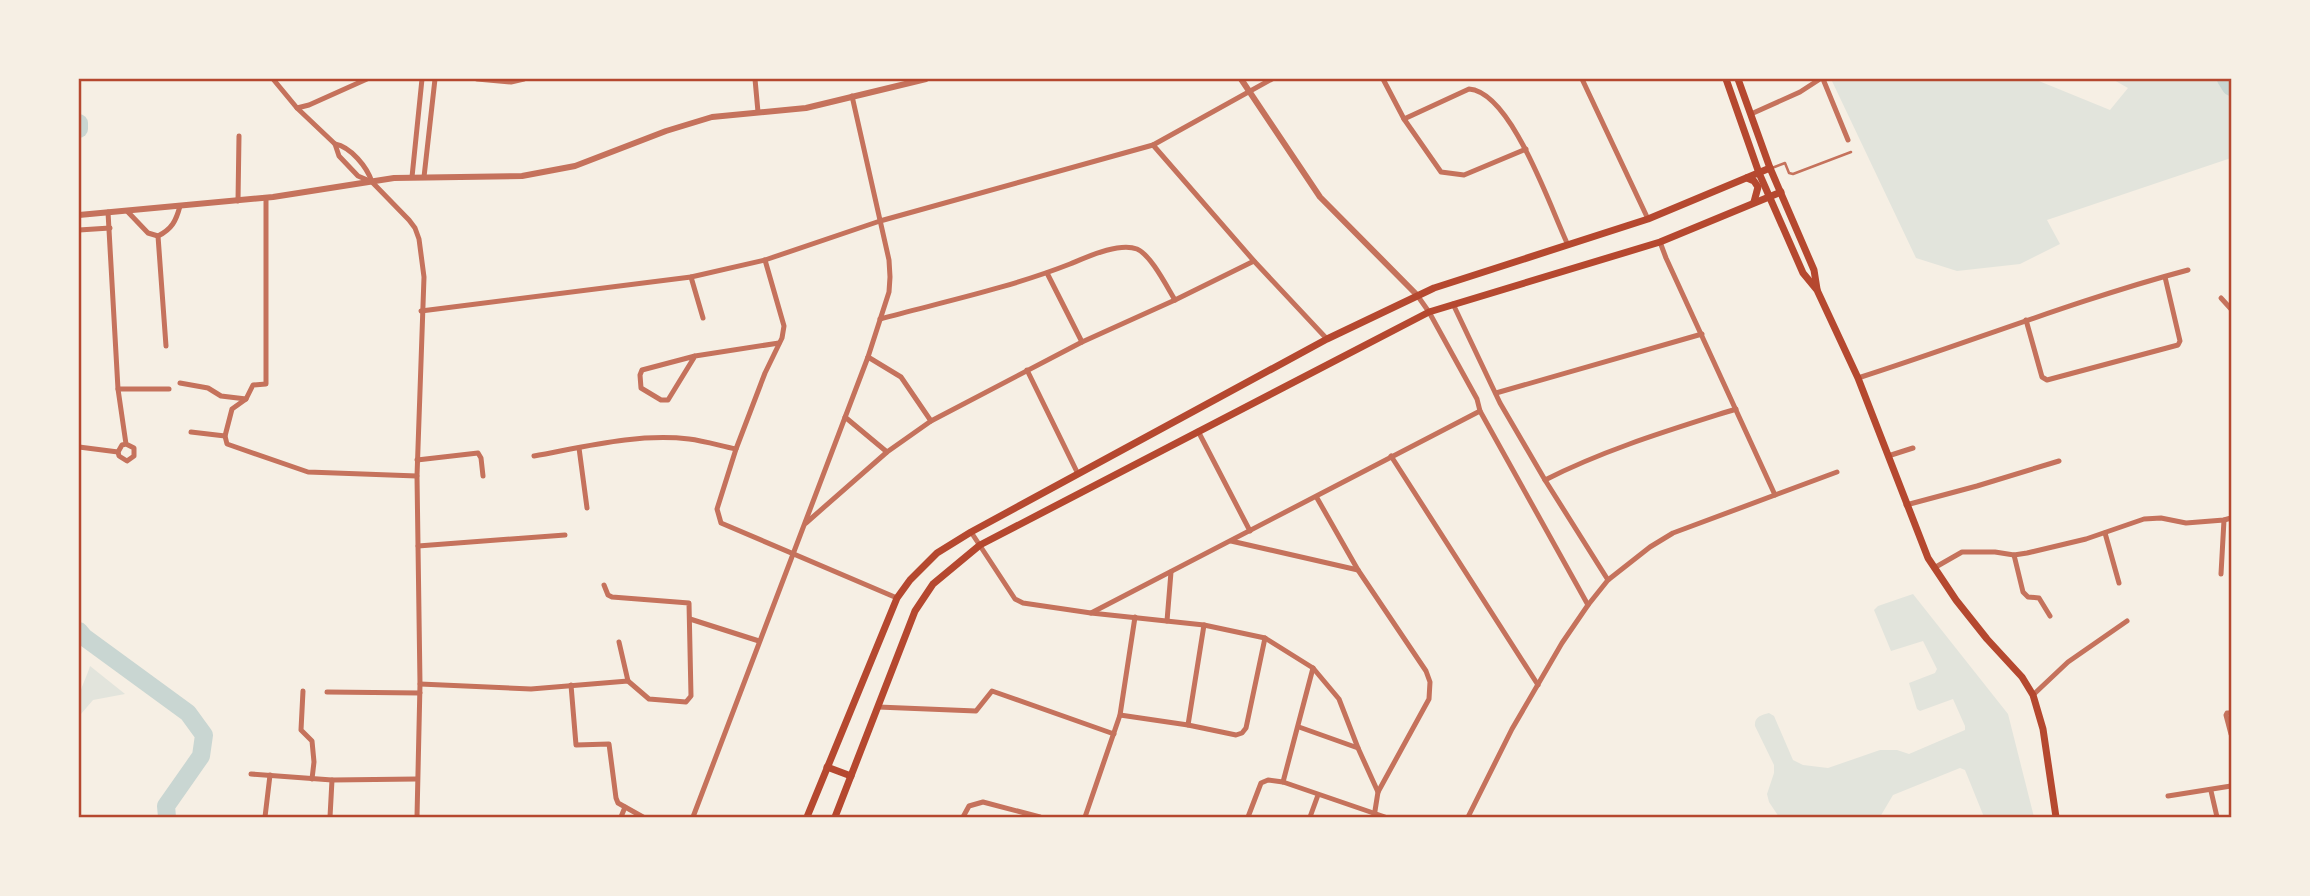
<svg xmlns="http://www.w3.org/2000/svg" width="2310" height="896" font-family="'PT Sans',sans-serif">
<rect width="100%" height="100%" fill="#f6efe4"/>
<g fill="#e2e4dc">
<path d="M1831,79H2034L2110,110L2128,88L2112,79H2231V158L2047,220L2060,244L2020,264L1957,271L1916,258Z"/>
<path d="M1913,594L2008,714L2034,817H1984L1965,770L1960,768L1893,795L1880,817H1779L1769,802L1767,794L1774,773V765L1755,726C1754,717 1761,715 1769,713L1774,716L1793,760L1803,765L1828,768L1880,750H1897L1909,754L1965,730V726L1953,699L1920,711L1917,709L1909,683L1935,673L1937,669L1923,641L1891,651L1874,610L1878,606Z"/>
<path d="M90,666L125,694L93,700L81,714C74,697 85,683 90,666Z"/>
</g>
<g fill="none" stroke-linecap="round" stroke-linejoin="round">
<g stroke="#c9d6d2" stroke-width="18">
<path d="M2226,79L2231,87"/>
<path d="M79,123V129"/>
<path d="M79,631L84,637L188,713L204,735L201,756L166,806L167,817"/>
</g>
<path stroke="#c5725c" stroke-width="2.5" d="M1772,168L1785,163L1789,173L1793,174L1851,152"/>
<g stroke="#c5725c" stroke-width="5">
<path d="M273,79L297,108L335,144L339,156L358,176L372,182L409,220L415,228L419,239L424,277L417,476L420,684L417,817"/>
<path d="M477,79L511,82L524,79"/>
<path d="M755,79L758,112"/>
<path d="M1383,79L1404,119L1441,172L1464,175L1526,149"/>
<path d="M1582,79L1648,219"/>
<path d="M1823,79L1848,140"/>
<path d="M297,108L309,105L367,79"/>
<path d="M1751,114L1800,92L1820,79"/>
<path d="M1404,119L1469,89C1512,92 1551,210 1568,245"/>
<path d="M335,144C351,147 367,167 372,182"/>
<path d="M1153,145L1254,261L1327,339"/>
<path d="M412,177L422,79"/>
<path d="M424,177L435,79"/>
<path d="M266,198V384L253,385L246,399L232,409L225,436L227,444L308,472L417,476"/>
<path d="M238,201L239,136"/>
<path d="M127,211L148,233L158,236"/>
<path d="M108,212L118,389L126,444L134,448V456L127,461L119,456L118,452L122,445L126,444"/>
<path d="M79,230L110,228"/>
<path d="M1660,242L1666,258L1775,495"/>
<path d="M765,260L784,326L782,338L765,373L736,449L717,509L721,523L897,598"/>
<path d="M1047,273L1082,342"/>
<path d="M691,277L703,318"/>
<path d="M1417,295L1429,312L1477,399L1480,411L1588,605"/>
<path d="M2221,298L2231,309"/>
<path d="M1453,304L1500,403L1545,480L1608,580"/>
<path d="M421,311L691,277L765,260L880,221L1153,145L1272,79"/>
<path d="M880,319C943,302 1009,288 1070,264C1087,257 1119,242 1137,249C1151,255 1167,287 1175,300"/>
<path d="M2026,320L2042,377L2047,380L2178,345L2180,341L2165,277"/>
<path d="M166,346L158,236C172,229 176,221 180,206"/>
<path d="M695,356L668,400H661L641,388L640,375L642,370L695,356L779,343"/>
<path d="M868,357L901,377L931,421"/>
<path d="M1027,370L1078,474"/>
<path d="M1858,378C1968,343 2076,300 2188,270"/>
<path d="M180,383L208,388L221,396L246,399"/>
<path d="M118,389H169"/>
<path d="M1496,393L1702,334"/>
<path d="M845,417L887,452"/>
<path d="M1198,431L1250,531"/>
<path d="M191,432L225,436"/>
<path d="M79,447L118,452"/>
<path d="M579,448L587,508"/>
<path d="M534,456C584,447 637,433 689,439C705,441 721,446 736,449"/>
<path d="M1391,456L1538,685"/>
<path d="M1888,456L1913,448"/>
<path d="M417,460L478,453L481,458L483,476"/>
<path d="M1545,480C1606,449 1670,430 1736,409"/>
<path d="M1317,498L1358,570L1426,671L1430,682L1429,699L1378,792L1374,817"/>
<path d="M1906,505L1977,486L2059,461"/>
<path d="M806,523L887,452L931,421L1082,342L1175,300L1254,261"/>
<path d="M971,532L1015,599L1023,603L1091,613L1204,625L1265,638L1313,668L1339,699L1358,748L1378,792"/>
<path d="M2105,533L2119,583"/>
<path d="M1231,541L1358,570"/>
<path d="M418,546L565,535"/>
<path d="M2014,555L2023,592L2028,597L2039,598L2050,616"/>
<path d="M1934,568L1962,552H1995L2014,555L2027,553L2086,539L2144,519L2161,518L2186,523L2224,520L2231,518"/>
<path d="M2221,574L2224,520"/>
<path d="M1091,613L1480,411"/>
<path d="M690,619L759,641"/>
<path d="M1167,621L1171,572"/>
<path d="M619,642L628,681"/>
<path d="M420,684L531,689L628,681L649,699L686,702L691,696L689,603L612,597L608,595L604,585"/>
<path d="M571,685L576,745L609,744L616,798L618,803L643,817"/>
<path d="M303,691L301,730L312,741L314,762L312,779"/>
<path d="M327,692L420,693"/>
<path d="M2033,695L2068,662L2127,621"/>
<path d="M878,707L976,711L992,691L1114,734"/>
<path d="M2231,713H2227L2226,715L2231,734"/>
<path d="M1120,715L1188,725L1236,735L1242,733L1246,728L1265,638"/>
<path d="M1188,725L1204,625"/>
<path d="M1299,727L1358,748"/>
<path d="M251,774L332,780L417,779"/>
<path d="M1283,782L1313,668"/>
<path d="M2211,791L2217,817"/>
<path d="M2168,796L2231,786"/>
<path d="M265,817L270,775"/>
<path d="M330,817L332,780"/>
<path d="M621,817L625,807"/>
<path d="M693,817L868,357L889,292L890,277L889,260L852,96"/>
<path d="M963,817L969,806L983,802L1040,817"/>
<path d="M1085,817L1120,715L1135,617"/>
<path d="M1248,817L1261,783L1268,780L1283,782L1385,817"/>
<path d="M1310,817L1318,795"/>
<path d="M1468,817L1512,729L1562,643L1588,605L1608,580L1650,547L1673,533L1837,472"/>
</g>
<g stroke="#c5725c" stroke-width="6">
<path d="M1241,79L1320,197L1417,295"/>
<path d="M79,215L273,197L394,178L522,176L575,166L666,131L712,117L806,108L926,79"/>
</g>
<g stroke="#b5482f" stroke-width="7">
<path d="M1726,79L1759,173L1803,273L1817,290L1858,378L1928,558L1956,600L1987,639L2022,677L2033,695L2043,729L2056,817"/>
<path d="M1738,79L1770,168L1814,270L1817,289"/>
<path d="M1747,178L1754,181L1758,187L1754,202"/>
<path d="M827,767L851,776"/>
<path d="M807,817L897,598L910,580L937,553L971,532L1327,339L1434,288L1648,219L1770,168"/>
<path d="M835,817L915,611L933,584L980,545L1429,312L1660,242L1781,192"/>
</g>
</g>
<rect width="2310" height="896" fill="none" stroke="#f6efe4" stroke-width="161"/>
<rect x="80" y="80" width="2150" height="736" fill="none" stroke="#b5482f" stroke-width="2.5"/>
</svg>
